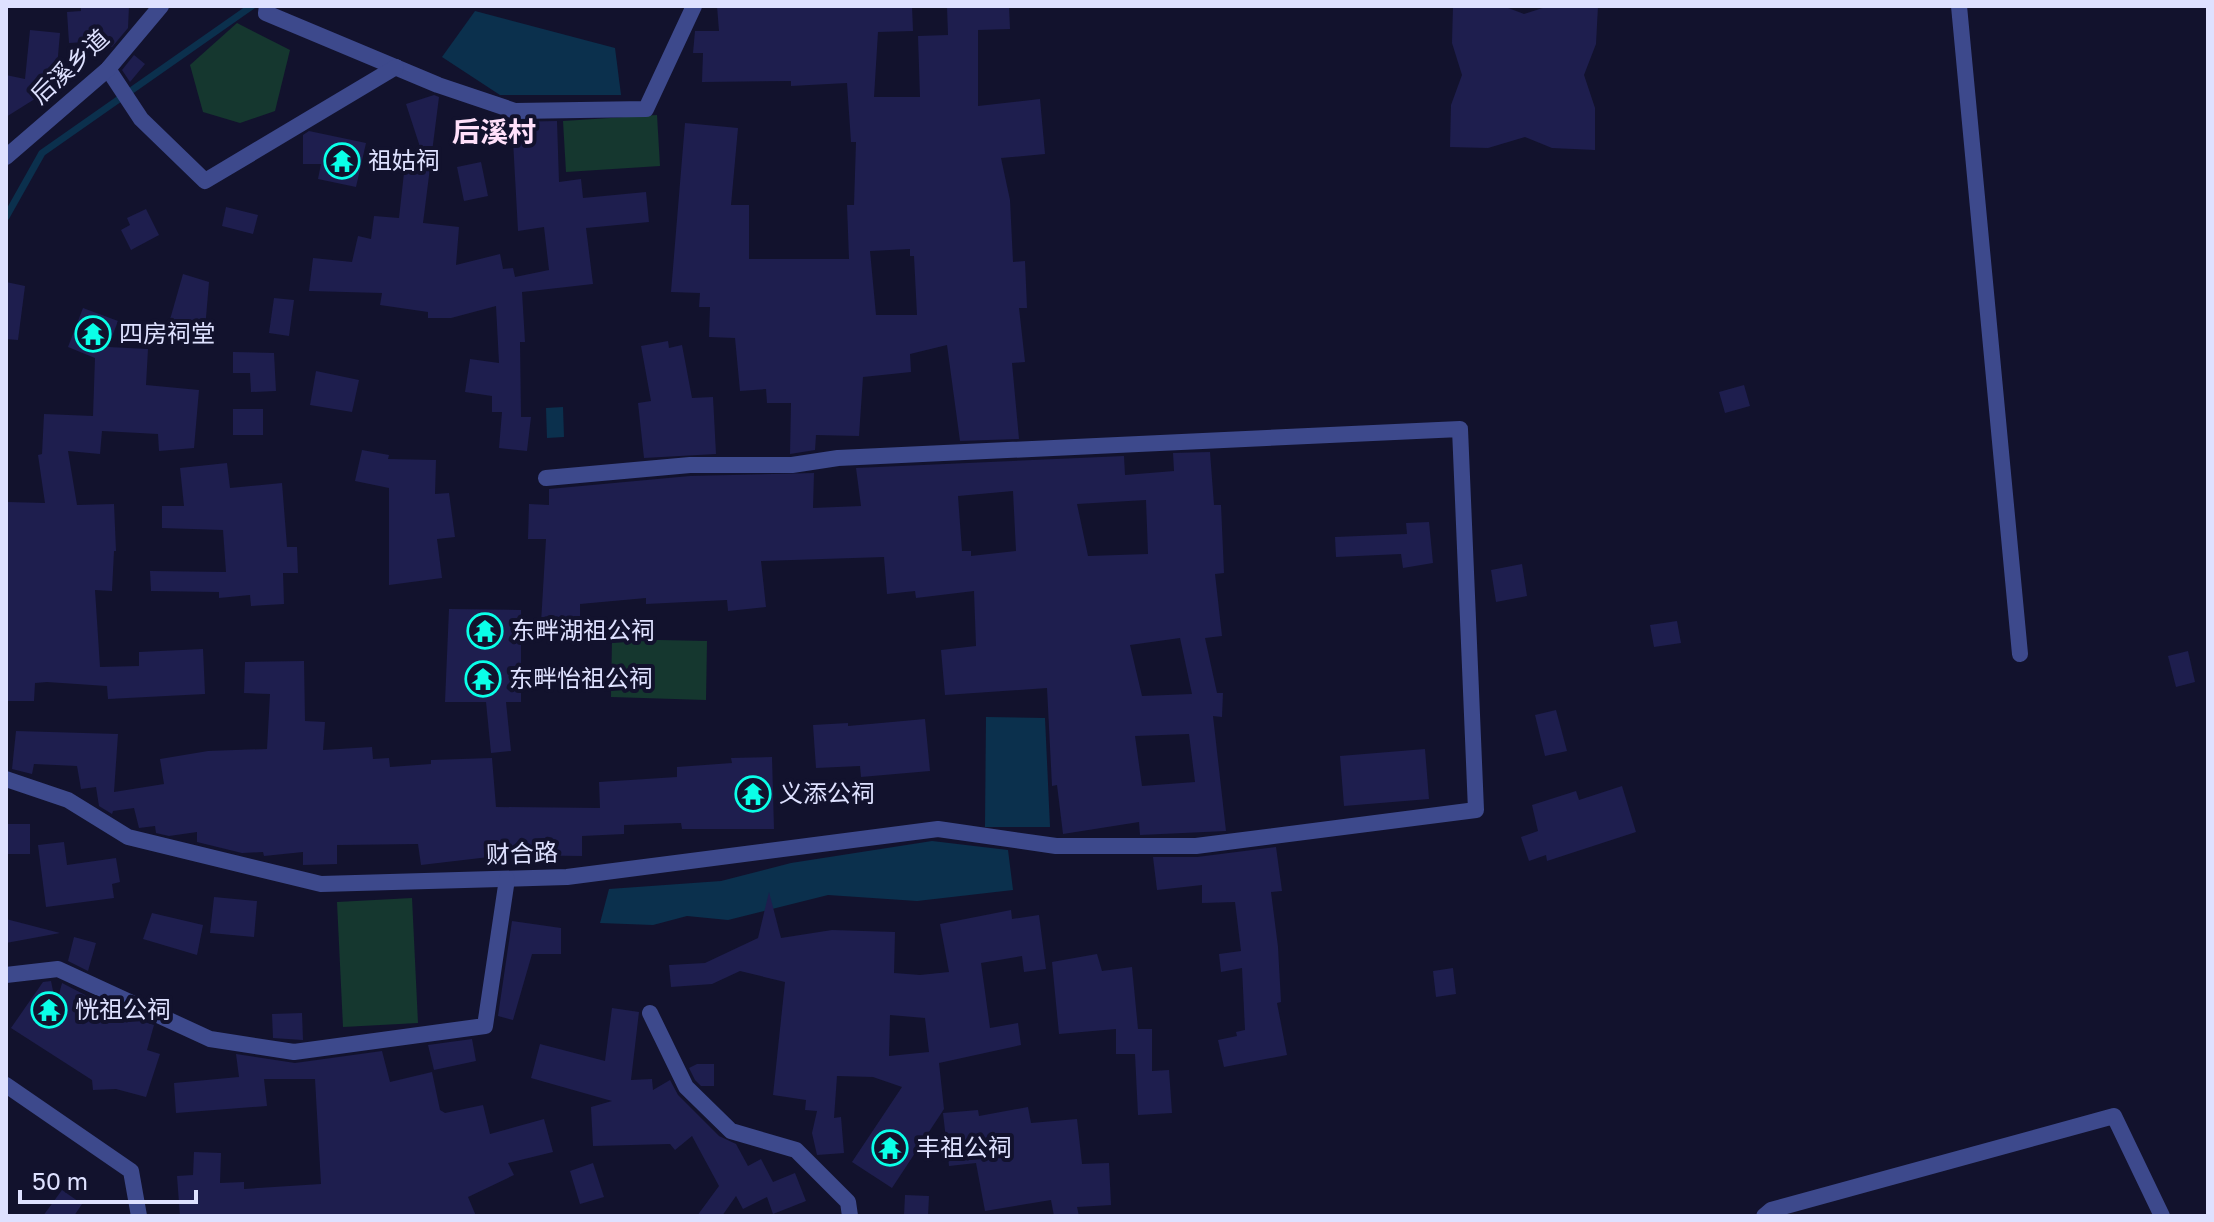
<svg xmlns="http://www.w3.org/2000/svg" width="2214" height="1222" font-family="'Golos Text','Noto Sans SC',sans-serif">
<rect width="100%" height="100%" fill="#12122d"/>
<g fill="#15372f">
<path d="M237,23L290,50L275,111L240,123L203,112L190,65Z"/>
<path d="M657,115L660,166L566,172L563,121Z"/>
<path d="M612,639L707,641L706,700L611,697Z"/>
<path d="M412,898L418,1023L343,1027L337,902Z"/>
</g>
<g fill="#0b304d">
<path d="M475,11L615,48L621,95H500L442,57Z"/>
<path d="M563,407L564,437L547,438L546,408Z"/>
<path d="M986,717L1045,718L1050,827H985Z"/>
<path d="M932,841L1008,850L1013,890L917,901L828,895L728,920L687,916L653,925L600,923L609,889L721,881L791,863Z"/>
</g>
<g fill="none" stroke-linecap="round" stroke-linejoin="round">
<path stroke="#0b304d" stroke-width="7" d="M6,217L42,153L252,6"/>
</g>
<g fill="#1e1e4e" fill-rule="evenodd">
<path d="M81,6H129L128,28L112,47L101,46V41L69,43L67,12L81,11Z"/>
<path d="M717,6H912L913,31L878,32L874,97H920L918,36L948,35L947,6H1009L1010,29L978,30V106L1040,99L1045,154L1001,158L1010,200L1013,262L1025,261L1027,308H1019L1025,362L1012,363L1019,439L960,441L947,345L910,354L911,372L863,377L859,436L816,435L815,450L790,454L791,403H767L766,389L740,391L735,338L709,337L710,307H699L700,293L671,292L685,123L738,128L731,205H749V259H849L847,205H854L856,142H851L847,83L791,86V81L702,82L703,53H693L695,31H719ZM910,249V256H914L917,315H876L870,251Z"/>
<path d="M1453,6H1503L1524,14L1549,6H1598L1596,44L1584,75L1595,108V150L1552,148L1525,137L1488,148L1450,147L1451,105L1462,75L1452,43Z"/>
<path d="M30,30L60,33L57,67L65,80L6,117V75L25,79Z"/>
<path d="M134,55L145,64L130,82L122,70Z"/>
<path d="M434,95L439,97L423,223L459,227L456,265L500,254L503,269L513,268L515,277L549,270L544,227L518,231L512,122L557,121L559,182L581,179L583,198L646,192L649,222L586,228L593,284L522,292L525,342H520L521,417H531L527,451L499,448L502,412H492V396L465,392L470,359L499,363L496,306L451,318H428V312L380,305L382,293L309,291L313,258L352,262L358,236L371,239L374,216L399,218L406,155L422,153L406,104Z"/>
<path d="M309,131L366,143L356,187L318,179L321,164H303V135Z"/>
<path d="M481,162L488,196L464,201L457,167Z"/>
<path d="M226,207L258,215L253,234L222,226Z"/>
<path d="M146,209L159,235L131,250L121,230L130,225L127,218Z"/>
<path d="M183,274L209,282L204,341L167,330Z"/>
<path d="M6,282L25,286L18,340L6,339Z"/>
<path d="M274,298L294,300L289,336L269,333Z"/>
<path d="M83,308L118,321L108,347L148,349L146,385L199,390L194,448L159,451L158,434L102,431L100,454L68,451L77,505L114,504L116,551H114L112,591L95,590L100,667L139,666V652L203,649L205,694L108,699L107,686L47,682L35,683L34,701H6L7,502L45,503L38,455L42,454L44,414L93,416L95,358L68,347Z"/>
<path d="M668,341L669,348L682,345L692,398L713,397L716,454L644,458L638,403L651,401L641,346Z"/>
<path d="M233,352L274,353L276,391L251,392L250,373H233Z"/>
<path d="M316,371L359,380L352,412L310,405Z"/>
<path d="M1744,385L1750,406L1725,413L1719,392Z"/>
<rect x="233" y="409" width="30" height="26"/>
<path d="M362,450L389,455L388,459L436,460L435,494L449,493L455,537L437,539L442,578L389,585V488L355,481Z"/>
<path d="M1210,452L1214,505H1221L1224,573L1215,574L1222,636L1205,638L1217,693H1223L1222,717L1213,716L1226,831L1140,835L1139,822L1063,834L1057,785L1052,786L1047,688L945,695L941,650L976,646L974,591L916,598L915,591L887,594L884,557L761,561L766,607L728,611L727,600L646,604V598L580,604V623H541L546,539H528L529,504L549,505V489L690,476L814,473L813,508L861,506L856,468L1124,456L1125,475L1174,471L1173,453ZM1013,491L1016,551L971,556V551H962L958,496ZM1146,500L1148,554L1088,556L1077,504ZM1180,638L1192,694L1142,696L1130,645ZM1189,734L1195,782L1142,786L1135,736Z"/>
<path d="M227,463L230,488L282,483L287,547H297L298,573H283L284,604L251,606L250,595L219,598V592L151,591L150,571L226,572L223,530L162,528V506H184L180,468Z"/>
<path d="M1429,522L1433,563L1403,568L1401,554L1336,557L1335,537L1407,534L1406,523Z"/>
<path d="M1522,564L1527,596L1496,602L1491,570Z"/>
<path d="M449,609L521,610V702H506L511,751L491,753L486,702H445Z"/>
<path d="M1677,621L1681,643L1654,647L1650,625Z"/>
<path d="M2188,651L2195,682L2176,687L2168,656Z"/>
<path d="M304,661L305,721L325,722L323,750L372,747L373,759L389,758L390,767L431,764V760L492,758L496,807L600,808L599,782L677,777V767L732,763L731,758L772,757L774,829H682L681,823L624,825V834L582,836V856L506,855L421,865L418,844L337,845V864L303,865V852L264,856L263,852L242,853L197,842V832L169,836L156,833L155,826L139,828L134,808L113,811L112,814L99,806L96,787L81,789L77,766L34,764L32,774L12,769L16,731L118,734L114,792L164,784L160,759L208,751L267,749L270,694L244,693L245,662Z"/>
<path d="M1556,710L1567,751L1545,756L1535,715Z"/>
<path d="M925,719L930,771L861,777L860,766L816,768L813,725L848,723V726Z"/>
<path d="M1425,749L1429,799L1344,806L1340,756Z"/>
<path d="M1622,786L1636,832L1547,861L1546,855L1529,861L1521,837L1538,831L1532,805L1576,791L1579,800Z"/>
<rect x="6" y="824" width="24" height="30"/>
<path d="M64,842L67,865L116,858L120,882L112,884L114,898L46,907L38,845Z"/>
<path d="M1276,847L1282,891L1271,892L1278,947L1281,1002L1277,1003L1287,1055L1224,1067L1218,1040L1237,1036L1236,1032L1245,1030L1242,968L1221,972L1219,954L1241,951L1235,902L1202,903V885L1157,890L1153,857H1197Z"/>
<path d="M769,892L781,938L832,930L895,932L894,973L920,975L949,972L940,924L1011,910L1012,919L1039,915L1046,969L1024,972L1022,956L981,963L990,1028L1018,1023L1021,1045L939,1063L944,1109L892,1188L852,1162L902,1087L873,1077L837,1076L834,1118L841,1117L844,1153L817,1155L812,1133L817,1111L805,1110L806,1100L773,1095L785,982L740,971L712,984L671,987L669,965L705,963L758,938ZM890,1015L925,1018L929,1052L889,1056Z"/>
<path d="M214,897L257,901L254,937L210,933Z"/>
<path d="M152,913L203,925L197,955L143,939Z"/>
<path d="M6,919L60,933L6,943Z"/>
<path d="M512,921L561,928V954H532L513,1020L498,1016Z"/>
<path d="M74,937L96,943L88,971L68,961Z"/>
<path d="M1097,954L1102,971L1132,967L1138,1029H1152V1071L1169,1070L1172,1113L1138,1115L1135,1054H1116V1029L1059,1034L1052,962Z"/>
<path d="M1453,968L1456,994L1436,997L1433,971Z"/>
<path d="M51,981L56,1006L62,983L126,1016L154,1025L147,1050L160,1054L146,1097L116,1089L93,1090L92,1080L11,1028L43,982Z"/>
<path d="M612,1008L639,1012L631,1080L652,1079L653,1090L670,1080L678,1095L719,1136L736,1144L748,1166L761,1159L773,1182L795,1173L806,1201L773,1214L767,1197L743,1209L736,1196L722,1216H697L719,1186L692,1136L675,1150L670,1144L593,1146L591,1107L612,1101L531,1078L540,1044L605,1061Z"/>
<path d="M302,1013L303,1040L273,1038L272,1014Z"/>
<path d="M472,1039L476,1061L434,1070L428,1045Z"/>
<path d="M382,1051L390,1082L432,1072L440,1110L445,1113L483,1105L490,1134L544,1119L553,1152L508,1163L514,1175L468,1197L476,1216H180L177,1176L193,1175L194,1152L221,1153L220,1183L244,1182V1189L321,1184L315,1079H264L267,1106L176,1113L174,1083L239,1077L236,1054L295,1063Z"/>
<path d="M697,1064H714V1086H701L695,1080L689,1068Z"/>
<path d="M1028,1107L1031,1123L1077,1119L1082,1164L1109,1163L1111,1205L1077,1207L1079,1216H1054L1051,1200L985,1211L976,1163L949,1166L943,1113L978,1110L979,1116Z"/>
<path d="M593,1163L604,1197L580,1204L570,1171Z"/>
<path d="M62,1190L82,1204L74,1216H43Z"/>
<path d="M905,1195L929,1196L928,1216H904Z"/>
</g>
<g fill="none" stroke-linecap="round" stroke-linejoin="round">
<g stroke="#3d498c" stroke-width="16">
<path d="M267,6L266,13L438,85L515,111L646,109L694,6"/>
<path d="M1959,6L2020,654"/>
<path d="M108,69L141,119L205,181L396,67"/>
<path d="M6,157L108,69L161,6"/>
<path d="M6,779L68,800L128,837L321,884L567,877L938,829L1056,846H1196L1476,810L1460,429L838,458L792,465H690L546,478"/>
<path d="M6,975L58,969L210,1039L294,1052L485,1026L507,879"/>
<path d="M650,1013L686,1087L731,1131L796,1150L848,1202L850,1216"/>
<path d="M6,1085L131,1171L139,1216"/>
<path d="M1764,1216L1771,1210L2114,1116L2162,1216"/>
</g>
</g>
<defs>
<symbol id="temple-ring" viewBox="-11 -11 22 22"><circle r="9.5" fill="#12122d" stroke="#0affe8" stroke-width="1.5"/><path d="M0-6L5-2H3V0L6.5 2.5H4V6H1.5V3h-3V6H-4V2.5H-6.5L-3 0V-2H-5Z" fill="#0affe8"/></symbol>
</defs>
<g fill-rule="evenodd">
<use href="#temple-ring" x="322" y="141" width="40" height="40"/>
<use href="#temple-ring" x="73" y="314" width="40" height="40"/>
<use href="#temple-ring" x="465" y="611" width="40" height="40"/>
<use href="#temple-ring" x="463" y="659" width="40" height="40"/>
<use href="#temple-ring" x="733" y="774" width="40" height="40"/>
<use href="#temple-ring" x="29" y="990" width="40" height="40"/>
<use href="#temple-ring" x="870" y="1128" width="40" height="40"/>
</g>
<g text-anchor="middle" stroke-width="8" stroke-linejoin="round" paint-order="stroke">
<g font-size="24" fill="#dee1ff" stroke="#12122d">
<text transform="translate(70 67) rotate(-43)" y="8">后溪乡道</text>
<text transform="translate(522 854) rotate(-2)" y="8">财合路</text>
</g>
<g font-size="24" fill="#dee1ff" stroke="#12122d" text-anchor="start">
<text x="368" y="169">祖姑祠</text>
<text x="119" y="342">四房祠堂</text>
<text x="511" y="639">东畔湖祖公祠</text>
<text x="509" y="687">东畔怡祖公祠</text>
<text x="779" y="802">义添公祠</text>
<text x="75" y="1018">恍祖公祠</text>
<text x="916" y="1156">丰祖公祠</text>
</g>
<g font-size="28" font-weight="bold" fill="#ffe0fa" stroke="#12122d">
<text x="494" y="142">后溪村</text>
</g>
</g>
<rect width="2214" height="1222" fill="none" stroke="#dee1ff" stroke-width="16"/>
<path d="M20 1190v12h176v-12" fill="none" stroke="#dee1ff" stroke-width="4"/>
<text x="32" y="1190" font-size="24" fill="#dee1ff" stroke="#12122d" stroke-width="6" paint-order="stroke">50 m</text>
</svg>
